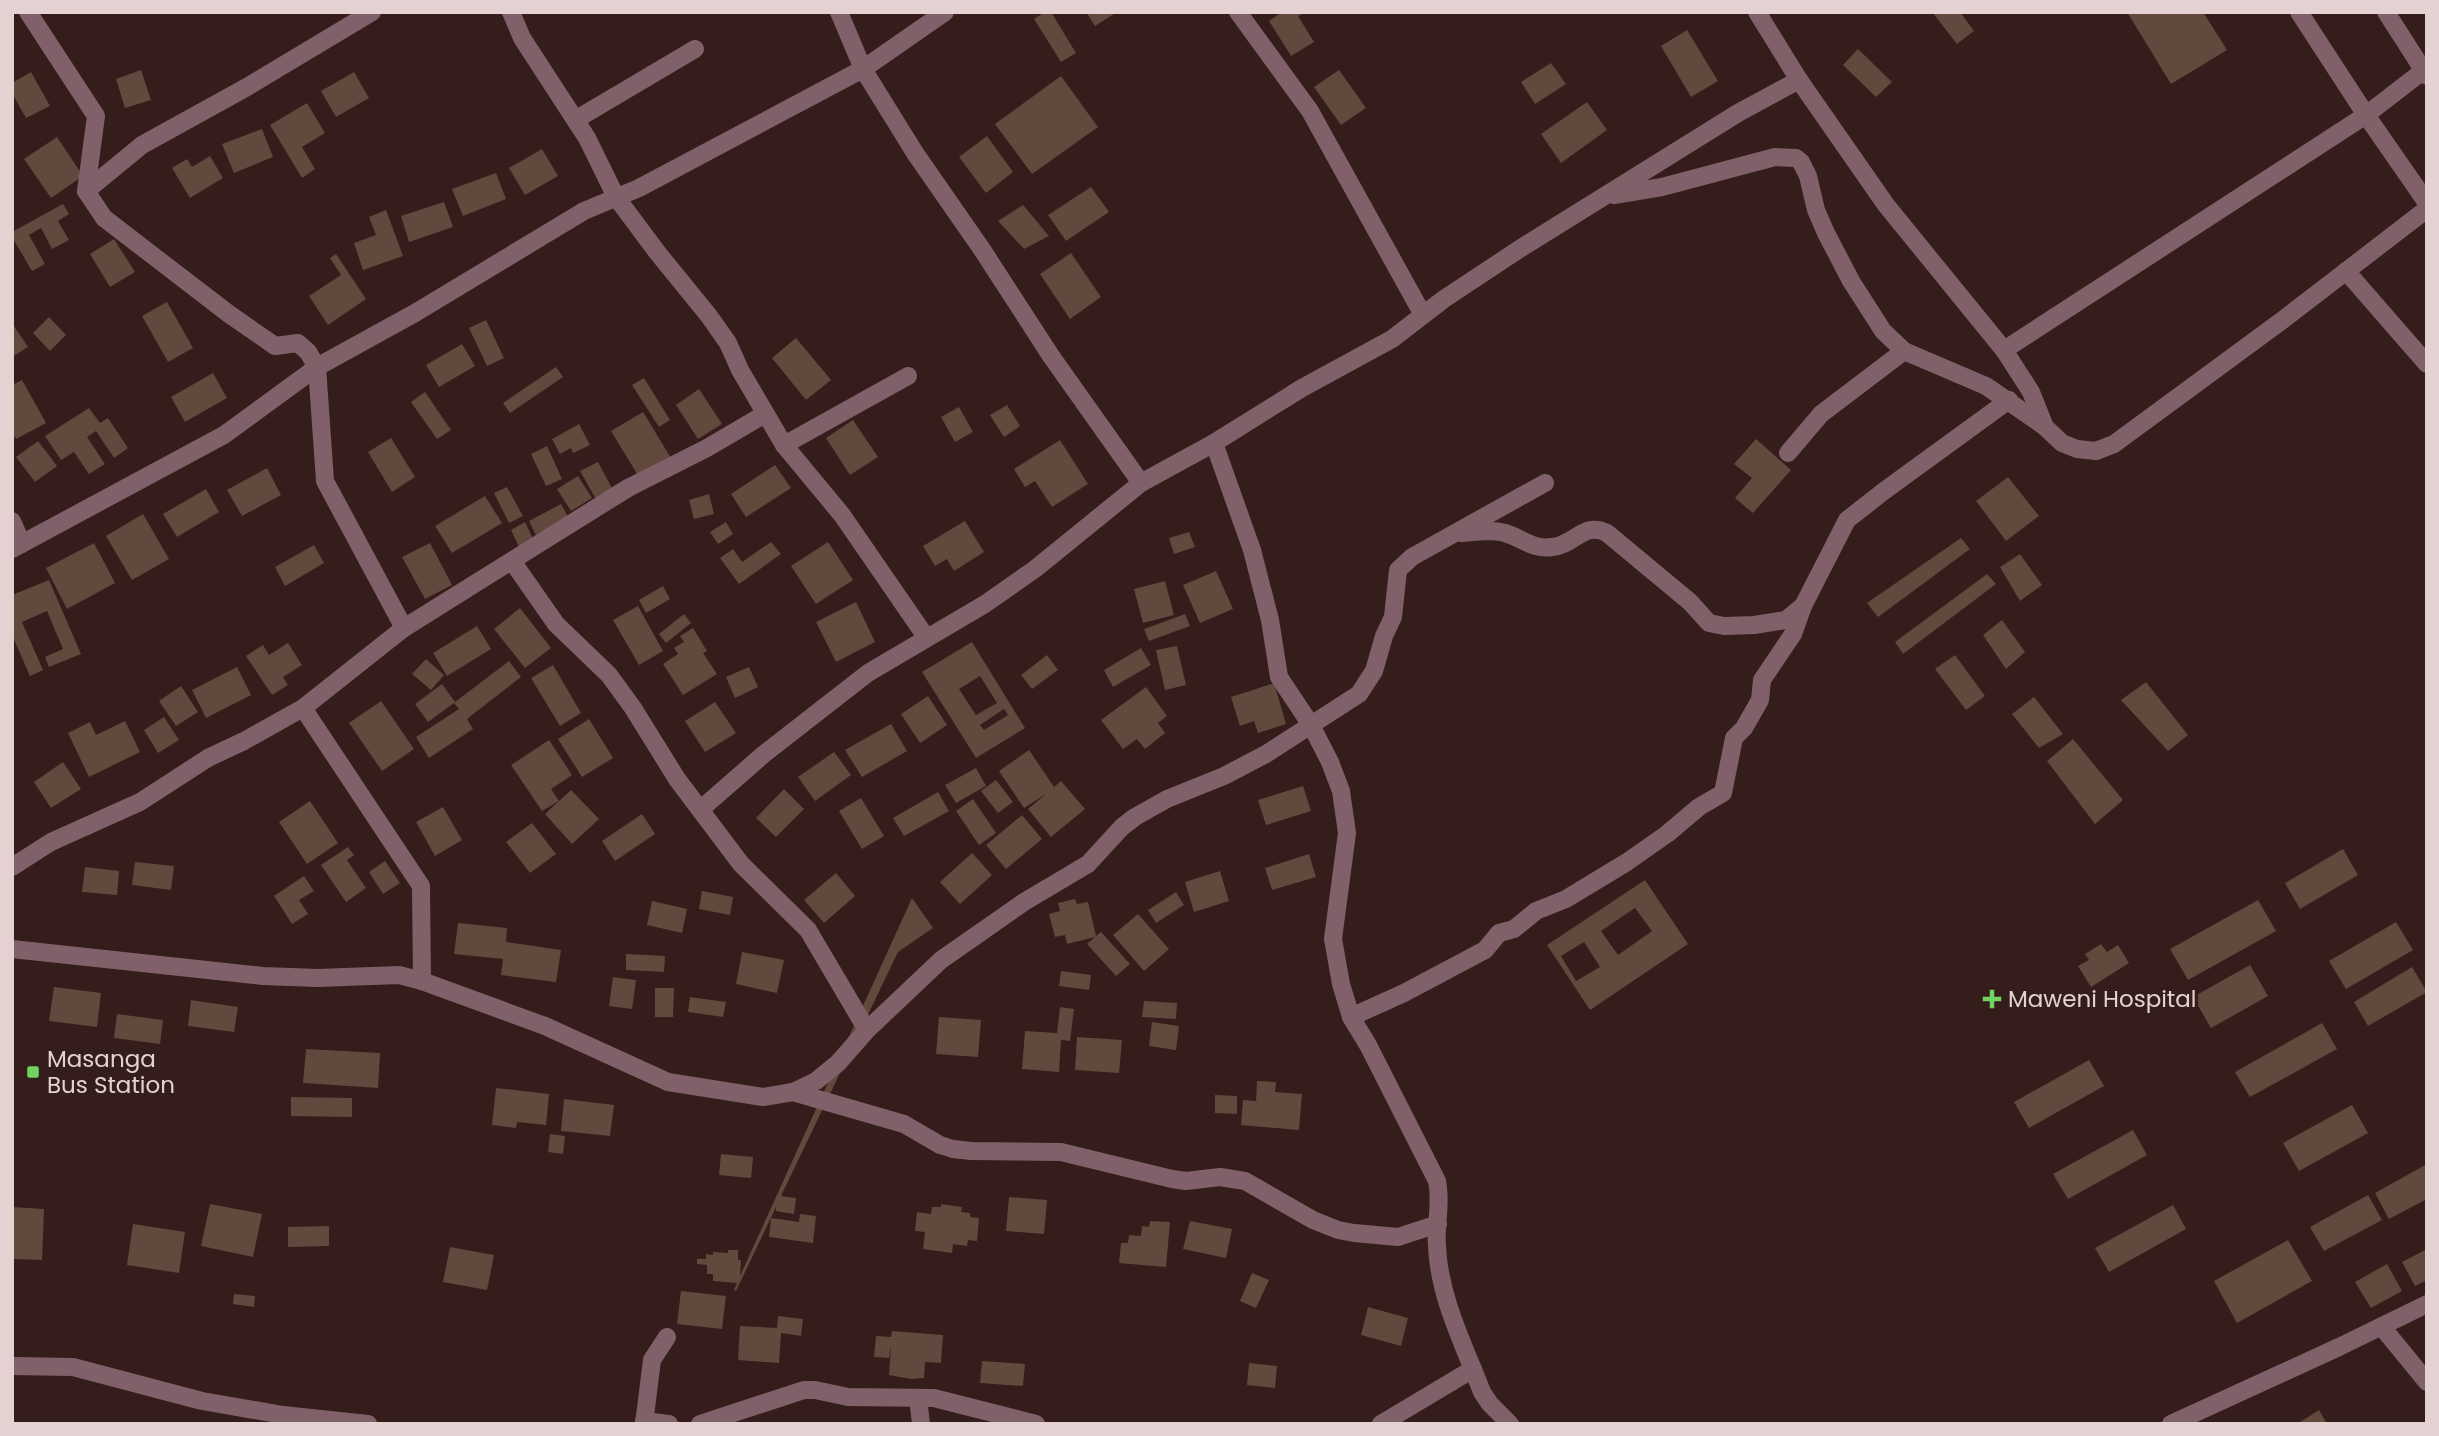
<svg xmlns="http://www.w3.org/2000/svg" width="2439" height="1436" font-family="Poppins,sans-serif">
<rect width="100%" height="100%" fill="#341d1b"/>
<g fill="#61493d" fill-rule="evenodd">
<path d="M1045,12H1051L1076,53L1061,62L1034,19Z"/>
<path d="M1086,12H1117L1095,26Z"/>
<path d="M1282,12H1305L1298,16L1314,42L1291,56L1269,21Z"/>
<path d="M1932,12H1960L1974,31L1957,44Z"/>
<path d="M2127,12H2203L2227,50L2171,84Z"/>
<path d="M1687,30L1718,81L1691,97L1661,46Z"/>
<path d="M1858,49L1892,82L1876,97L1843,65Z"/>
<path d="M1551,63L1566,84L1535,104L1521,82Z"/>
<path d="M141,70L151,100L125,108L116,79Z"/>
<path d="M1339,70L1366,108L1341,125L1314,87Z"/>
<path d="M31,72L50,106L26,118L12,93V83Z"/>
<path d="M354,72L369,98L336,117L321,91Z"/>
<path d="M1061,76L1098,127L1032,174L995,124Z"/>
<path d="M1587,102L1607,130L1561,163L1541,134Z"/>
<path d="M307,103L325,133L302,147L315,169L302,178L270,125Z"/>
<path d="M262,129L273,157L234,173L222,144Z"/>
<path d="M987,136L1013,172L986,193L959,157Z"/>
<path d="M57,137L83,176L51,198L24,159Z"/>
<path d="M542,149L558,176L525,195L509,168Z"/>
<path d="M210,156L223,178L190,198L172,168L187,159L192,167Z"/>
<path d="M496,173L506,199L463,216L452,189Z"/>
<path d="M1091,187L1109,212L1066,241L1048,215Z"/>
<path d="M444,202L453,227L409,242L401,216Z"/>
<path d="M63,204L69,214L58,221L69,240L52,249L41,228L29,235L45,264L32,271L12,237V232Z"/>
<path d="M1023,205L1049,236L1024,249L998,221Z"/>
<path d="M386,210L403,256L363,270L354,243L376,235L369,217Z"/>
<path d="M114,239L135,272L110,287L90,254Z"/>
<path d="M1071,253L1101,297L1070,319L1040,274Z"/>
<path d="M336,254L366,299L328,325L309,296L341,275L330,258Z"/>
<path d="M167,302L193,348L168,362L142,316Z"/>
<path d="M49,317L66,335L50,351L33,333Z"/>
<path d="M486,320L504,358L487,366L469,328Z"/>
<path d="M12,323L28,347L12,357Z"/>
<path d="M796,338L831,380L806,400L772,358Z"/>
<path d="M462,344L475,366L439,387L426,365Z"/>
<path d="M556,367L563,377L510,413L503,403Z"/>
<path d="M213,373L227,398L185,422L171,397Z"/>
<path d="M644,378L670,420L659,427L632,385Z"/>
<path d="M22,380L46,423L16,439L12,432V385Z"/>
<path d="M699,389L722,424L698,439L676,405Z"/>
<path d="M425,392L451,430L437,439L411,402Z"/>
<path d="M1007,405L1020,426L1004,437L990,415Z"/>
<path d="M959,407L973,432L955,442L941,417Z"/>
<path d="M89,408L100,423L108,418L128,448L114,458L96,431L87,437L105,464L89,474L74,452L61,460L45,436Z"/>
<path d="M643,412L671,458L639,477L611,431Z"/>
<path d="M853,420L878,457L850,475L826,438Z"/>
<path d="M579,424L590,445L573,453L571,448L560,454L552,439Z"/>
<path d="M391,438L415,477L392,492L368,452Z"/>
<path d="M1756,439L1791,470L1753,513L1735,498L1752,478L1734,464Z"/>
<path d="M1060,440L1088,484L1052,507L1035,481L1025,487L1014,469Z"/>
<path d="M38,441L57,466L35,482L16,457Z"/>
<path d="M547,446L562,479L546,486L531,454Z"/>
<path d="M598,462L614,492L597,501L580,471Z"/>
<path d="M775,465L791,488L746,517L731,494Z"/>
<path d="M267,468L281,495L242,516L227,490Z"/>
<path d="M578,476L592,498L571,511L557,489Z"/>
<path d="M2008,477L2039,516L2006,541L1976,501Z"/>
<path d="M507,487L523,516L509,523L494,493Z"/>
<path d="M206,489L219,512L177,537L163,514Z"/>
<path d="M709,494L714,514L694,519L689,500Z"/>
<path d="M485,496L502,523L452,553L435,526Z"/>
<path d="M561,504L569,518L536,535L529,521Z"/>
<path d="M143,514L169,559L132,580L106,536Z"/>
<path d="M965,521L984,552L954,571L947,559L935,566L923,546Z"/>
<path d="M525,522L533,539L519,547L511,530Z"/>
<path d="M726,522L733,534L718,544L710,532Z"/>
<path d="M1189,532L1195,547L1174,554L1169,538Z"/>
<path d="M1961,538L1970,549L1878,617L1867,603Z"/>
<path d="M771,542L781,554L739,584L720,558L733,549L742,562Z"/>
<path d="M828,542L853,580L816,604L791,566Z"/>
<path d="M94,543L115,583L67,609L46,568Z"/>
<path d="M430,543L452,585L425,599L402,557Z"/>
<path d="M314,545L324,563L285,586L275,567Z"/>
<path d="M2020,554L2042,585L2020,601L2000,567Z"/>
<path d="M1216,571L1233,609L1200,623L1183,585Z"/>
<path d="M1987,574L1996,584L1903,654L1895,642Z"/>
<path d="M49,580L81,654L49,667L45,657L63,649L47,611L22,622L43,670L30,676L12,635V595Z"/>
<path d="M1165,581L1174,615L1143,623L1134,589Z"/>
<path d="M663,586L670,599L646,613L639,600Z"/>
<path d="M856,602L875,642L836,662L816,622Z"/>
<path d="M638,606L663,651L639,665L613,620Z"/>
<path d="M520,608L551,648L525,668L494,629Z"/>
<path d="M684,614L691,623L666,643L659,634Z"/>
<path d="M1185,614L1190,626L1149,641L1144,629Z"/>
<path d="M2002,620L2025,652L2006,669L1983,635Z"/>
<path d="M477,626L491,649L447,676L433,653Z"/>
<path d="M693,628L707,651L703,653L717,674L683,695L663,664L678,654L674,648L684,642L680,636Z"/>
<path d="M972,642L1025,728L976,758L922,672ZM980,676L997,703L976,715L959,689ZM1004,709L1008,715L984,730L980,725Z"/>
<path d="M288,643L302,665L283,677L288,685L272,695L246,656L263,645L269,655Z"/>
<path d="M1177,646L1186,685L1165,690L1156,650Z"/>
<path d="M1141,648L1151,665L1113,687L1104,670Z"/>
<path d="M1047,655L1058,670L1032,689L1021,675Z"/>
<path d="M1955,655L1985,696L1966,710L1935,669Z"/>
<path d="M426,659L444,675L431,690L412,674Z"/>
<path d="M509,661L521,677L467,719L473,729L429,758L416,737L459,709L454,703L428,722L415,704L442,684L455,702Z"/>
<path d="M553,665L581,713L560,726L531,678Z"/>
<path d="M237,667L251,695L206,718L192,690Z"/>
<path d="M749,667L758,687L735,698L726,677Z"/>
<path d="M2146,682L2188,735L2168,751L2121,700Z"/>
<path d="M1274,683L1286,724L1258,733L1254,721L1240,726L1231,697Z"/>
<path d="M181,686L198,712L176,726L159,701Z"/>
<path d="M1146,687L1167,716L1158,723L1165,733L1145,749L1137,739L1123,749L1101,720Z"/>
<path d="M928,696L947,725L920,743L901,714Z"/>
<path d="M2034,697L2063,734L2039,748L2012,714Z"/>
<path d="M381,701L414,749L382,771L349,723Z"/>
<path d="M715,702L736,733L705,752L685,721Z"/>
<path d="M164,717L179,740L158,753L144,730Z"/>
<path d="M589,719L613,758L582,777L558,739Z"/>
<path d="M125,721L140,752L89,777L68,733L90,722L96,735Z"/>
<path d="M891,724L907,751L862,777L845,750Z"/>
<path d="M2073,739L2123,800L2095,824L2047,761Z"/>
<path d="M549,740L572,775L551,789L559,801L542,811L511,765Z"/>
<path d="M1029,750L1054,787L1061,781L1085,809L1051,837L1028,809L1046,794L1024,808L999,771Z"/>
<path d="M834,752L851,775L815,801L798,777Z"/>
<path d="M63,762L81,789L51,808L34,782Z"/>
<path d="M976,768L986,786L956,803L945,785Z"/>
<path d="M996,780L1013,802L998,813L981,791Z"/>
<path d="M1303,786L1311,811L1266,825L1258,800Z"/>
<path d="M784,789L804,809L776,837L756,818Z"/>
<path d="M571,790L599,819L572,844L545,814Z"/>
<path d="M938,792L949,811L904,836L893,818Z"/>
<path d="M861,798L884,836L862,849L839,811Z"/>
<path d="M973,799L996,833L979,845L956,811Z"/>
<path d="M310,801L338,843L307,864L279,822Z"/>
<path d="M443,807L462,840L435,856L416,822Z"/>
<path d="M642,814L655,834L615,861L602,841Z"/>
<path d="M1022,815L1042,839L1006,869L986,845Z"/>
<path d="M532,823L556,854L530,873L506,842Z"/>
<path d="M348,847L354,855L347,860L366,888L346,902L321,865Z"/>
<path d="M2343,849L2358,875L2300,909L2285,883Z"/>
<path d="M972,853L992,875L960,904L940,882Z"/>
<path d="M1309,854L1316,877L1272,890L1265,868Z"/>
<path d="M385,861L400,883L383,894L369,872Z"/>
<path d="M135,862L174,866L171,890L132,885Z"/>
<path d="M85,867L119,871L117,895L82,892Z"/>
<path d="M1220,871L1229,901L1194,912L1185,882Z"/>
<path d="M836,873L855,896L824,923L804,900Z"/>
<path d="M304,876L314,891L299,900L308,914L292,924L274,896Z"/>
<path d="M1645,880L1688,944L1590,1010L1547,945ZM1635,908L1652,931L1618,955L1601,931ZM1584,942L1600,967L1576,981L1561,956Z"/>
<path d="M702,891L733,897L730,915L699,909Z"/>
<path d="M1176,892L1184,905L1156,923L1148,910Z"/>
<path d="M912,898L933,928L898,952L781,1196L796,1198L794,1214L776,1211V1207L736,1291L734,1290L737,1283L713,1281V1274H707V1265L697,1264V1259H706V1254L713,1255V1252L728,1253V1250H738V1260H741L740,1276Z"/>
<path d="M1075,899L1077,904L1088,902L1096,936L1101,932L1130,964L1116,976L1087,944L1095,937L1067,944L1065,935L1055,937L1049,914L1060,911L1058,903Z"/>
<path d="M2258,900L2276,931L2188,980L2170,949Z"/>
<path d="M652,901L687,909L682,933L647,925Z"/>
<path d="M1138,914L1169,949L1144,971L1113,935Z"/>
<path d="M2396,922L2413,950L2346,989L2329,961Z"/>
<path d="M458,923L507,928L506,942L561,950L556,982L501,975L503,959L454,954Z"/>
<path d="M2101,944L2107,952L2118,945L2129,963L2091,987L2078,966L2089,960L2085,954Z"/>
<path d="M742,952L784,960L777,993L736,984Z"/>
<path d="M626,954L665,956L664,972L626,970Z"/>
<path d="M2250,965L2268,996L2211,1028L2193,997Z"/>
<path d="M2412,967L2427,992L2368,1026L2354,1002Z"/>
<path d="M1061,971L1091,975L1089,990L1059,986Z"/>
<path d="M613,977L636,980L632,1009L609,1006Z"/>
<path d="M54,987L101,993L97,1027L49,1021Z"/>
<path d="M655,988H674L673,1017H655Z"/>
<path d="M690,997L726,1002L723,1017L688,1012Z"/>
<path d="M191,1000L238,1007L234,1032L188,1026Z"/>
<path d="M1144,1001L1177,1003L1176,1019L1142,1017Z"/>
<path d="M1060,1007L1074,1009L1070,1041L1061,1040L1059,1072L1022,1069L1025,1031L1057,1033Z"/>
<path d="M117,1014L163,1020L160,1044L114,1038Z"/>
<path d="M939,1017L981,1020L978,1057L936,1054Z"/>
<path d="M1152,1022L1179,1026L1176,1050L1149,1046Z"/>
<path d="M2322,1023L2337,1049L2250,1097L2235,1072Z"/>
<path d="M1077,1037L1122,1040L1119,1073L1075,1070Z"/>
<path d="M306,1049L380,1053L378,1088L303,1083Z"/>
<path d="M2089,1060L2104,1086L2029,1128L2014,1102Z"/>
<path d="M1257,1081L1276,1082L1275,1092L1302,1094L1299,1130L1241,1125L1243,1100L1256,1101Z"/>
<path d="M496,1088L549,1094L546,1125L517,1122L516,1128L492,1125Z"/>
<path d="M1215,1095L1237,1096V1114L1215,1113Z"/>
<path d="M291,1097L352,1098V1117L291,1116Z"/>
<path d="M564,1099L614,1105L610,1136L561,1131Z"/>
<path d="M2352,1105L2368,1133L2299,1171L2283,1143Z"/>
<path d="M2133,1130L2147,1155L2068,1199L2053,1174Z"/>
<path d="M550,1134L565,1136L563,1154L548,1152Z"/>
<path d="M721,1154L753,1157L751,1178L719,1175Z"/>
<path d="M2427,1164V1199L2389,1219L2375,1193Z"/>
<path d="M2368,1195L2382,1220L2324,1251L2310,1227Z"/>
<path d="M1009,1197L1047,1200L1044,1234L1006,1231Z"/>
<path d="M210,1204L262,1214L253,1257L201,1246Z"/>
<path d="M941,1204L962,1207L961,1212L970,1213V1217L979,1218L977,1241L968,1240L967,1246L953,1244L952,1253L923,1249L925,1232L915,1231L917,1212L931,1214L932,1207H941Z"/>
<path d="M2173,1205L2186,1229L2109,1272L2095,1248Z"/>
<path d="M12,1207L44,1209L42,1260L12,1259Z"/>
<path d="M800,1214L816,1216L813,1243L769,1237L771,1218L799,1222Z"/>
<path d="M1150,1221L1170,1222L1166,1267L1119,1263L1121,1243H1128L1129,1235L1141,1236L1142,1226L1149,1227Z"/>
<path d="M1190,1221L1232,1229L1226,1258L1183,1249Z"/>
<path d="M133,1224L185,1232L179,1273L127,1265Z"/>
<path d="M329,1226V1246L288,1247V1227Z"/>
<path d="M2288,1240L2312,1281L2237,1323L2214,1281Z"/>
<path d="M450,1247L494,1255L487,1290L443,1282Z"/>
<path d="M2427,1249V1280L2415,1286L2402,1262Z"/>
<path d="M2387,1264L2402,1291L2371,1308L2355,1282Z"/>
<path d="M1252,1273L1269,1280L1256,1308L1240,1301Z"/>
<path d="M681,1291L726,1296L722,1329L677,1324Z"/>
<path d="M234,1294L255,1296L254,1307L233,1304Z"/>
<path d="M1368,1307L1408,1318L1401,1346L1361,1335Z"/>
<path d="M778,1316L803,1319L801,1336L781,1333L779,1363L738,1360L740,1326L777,1328Z"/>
<path d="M892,1331L943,1335L941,1363L925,1362L924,1378L911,1379L889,1375L891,1345L889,1358L874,1357L876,1336L891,1337Z"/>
<path d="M982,1361L1025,1364L1023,1386L980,1383Z"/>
<path d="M1249,1363L1277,1366L1275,1388L1247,1385Z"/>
<path d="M2319,1410L2327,1424H2297Z"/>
</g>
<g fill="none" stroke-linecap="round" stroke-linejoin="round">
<g stroke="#816169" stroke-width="18">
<path d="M28,12L96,116L86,191L142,145L247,87L372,12"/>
<path d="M511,12L522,38L587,138L616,197L657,252L709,316L728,343L740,370L784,445L842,515L926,637"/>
<path d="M839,12L863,69L915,153L983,251L1051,356L1141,483"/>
<path d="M1238,12L1310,111L1423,315"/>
<path d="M1757,12L1799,80L1886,205L2004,350L2031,392L2045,427L2062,443L2077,449L2096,451L2114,444L2284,319L2427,209"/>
<path d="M2299,12L2366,115L2427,203"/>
<path d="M2386,12L2427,76"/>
<path d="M575,120L695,49"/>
<path d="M86,191L104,218L229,314L275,346L298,343L308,352L317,367L325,481L404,628"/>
<path d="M1614,195L1662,187L1775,157L1796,158L1801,162L1808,176L1816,210L1826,233L1851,281L1883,331L1904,351L1986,386L2044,426"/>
<path d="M2346,271L2427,364"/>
<path d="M2004,350L2366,115L2423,71"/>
<path d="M1214,443L1252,550L1270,620L1279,677L1311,725L1330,762L1341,791L1347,833L1333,939L1341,984L1351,1017L1368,1045L1437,1181C1442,1205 1435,1223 1437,1246C1439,1297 1464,1345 1482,1392L1490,1404L1510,1424"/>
<path d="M784,445L908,376"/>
<path d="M1788,453L1821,414L1904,351"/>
<path d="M12,521L22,544"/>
<path d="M1461,533C1475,532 1491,529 1505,533C1522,538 1533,550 1552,547C1575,545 1584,521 1607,533L1690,602L1709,623L1724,626L1754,625L1786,620L1803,606L1847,520L1884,491L2009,400"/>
<path d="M12,549L224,435L317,367L415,313L584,211L639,188L863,69L945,12"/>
<path d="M512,561L556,624L609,675L633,708L677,779L741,864L808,930L867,1030"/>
<path d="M303,708L421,886L422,981"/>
<path d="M701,809L764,754L868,673L985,604L1035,569L1141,483L1214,443L1302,388L1392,339L1444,299L1521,248L1738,113L1799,80"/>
<path d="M12,867L51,842L140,802L208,758L244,741L303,708L404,628L628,488L707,448L765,414"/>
<path d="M12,949L263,976L318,978L399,975L422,981L545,1026L668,1082L763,1097L793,1092L816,1081L838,1063L867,1030L941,960L1024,902L1088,864L1122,827L1135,817L1167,799L1224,776L1266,754L1359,694L1374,671L1384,636L1393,617L1398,570L1412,557L1545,483"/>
<path d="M1351,1017L1404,993L1485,950L1499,933L1514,929L1536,911L1566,899L1627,862L1667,834L1699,807L1723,793L1734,738L1744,728L1760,700L1762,680L1793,634L1803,606"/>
<path d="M793,1092L904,1124L940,1145L953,1149L971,1151L1061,1152L1172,1179L1186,1181L1220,1177L1245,1181L1313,1220L1338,1230L1354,1233L1398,1237L1438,1224"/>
<path d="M2382,1327L2427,1382"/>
<path d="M12,1366L73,1367L202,1401L283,1415L368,1424"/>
<path d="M918,1398L921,1424"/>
<path d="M644,1421L669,1424"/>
<path d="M644,1424L652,1360L667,1337"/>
<path d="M700,1424L804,1390H815L848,1397L934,1398L1036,1424"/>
<path d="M1381,1424L1473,1369"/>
<path d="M2171,1424L2339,1347L2427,1304"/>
</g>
</g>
<g fill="#70d35f" stroke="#341d1b" stroke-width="2.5">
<path d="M1988.5 988.5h7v7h7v7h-7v7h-7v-7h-7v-7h7z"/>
<rect x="26" y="1065" width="14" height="14" rx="3.5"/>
</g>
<g text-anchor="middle" stroke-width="7" stroke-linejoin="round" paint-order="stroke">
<g font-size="23" fill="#e3d2d1" stroke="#341d1b" text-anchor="start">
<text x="2008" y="1007">Maweni Hospital</text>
<text x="47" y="1067">Masanga<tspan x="47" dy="26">Bus Station</tspan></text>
</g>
</g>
<rect width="2439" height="1436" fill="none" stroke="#e3d2d1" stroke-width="28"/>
</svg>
